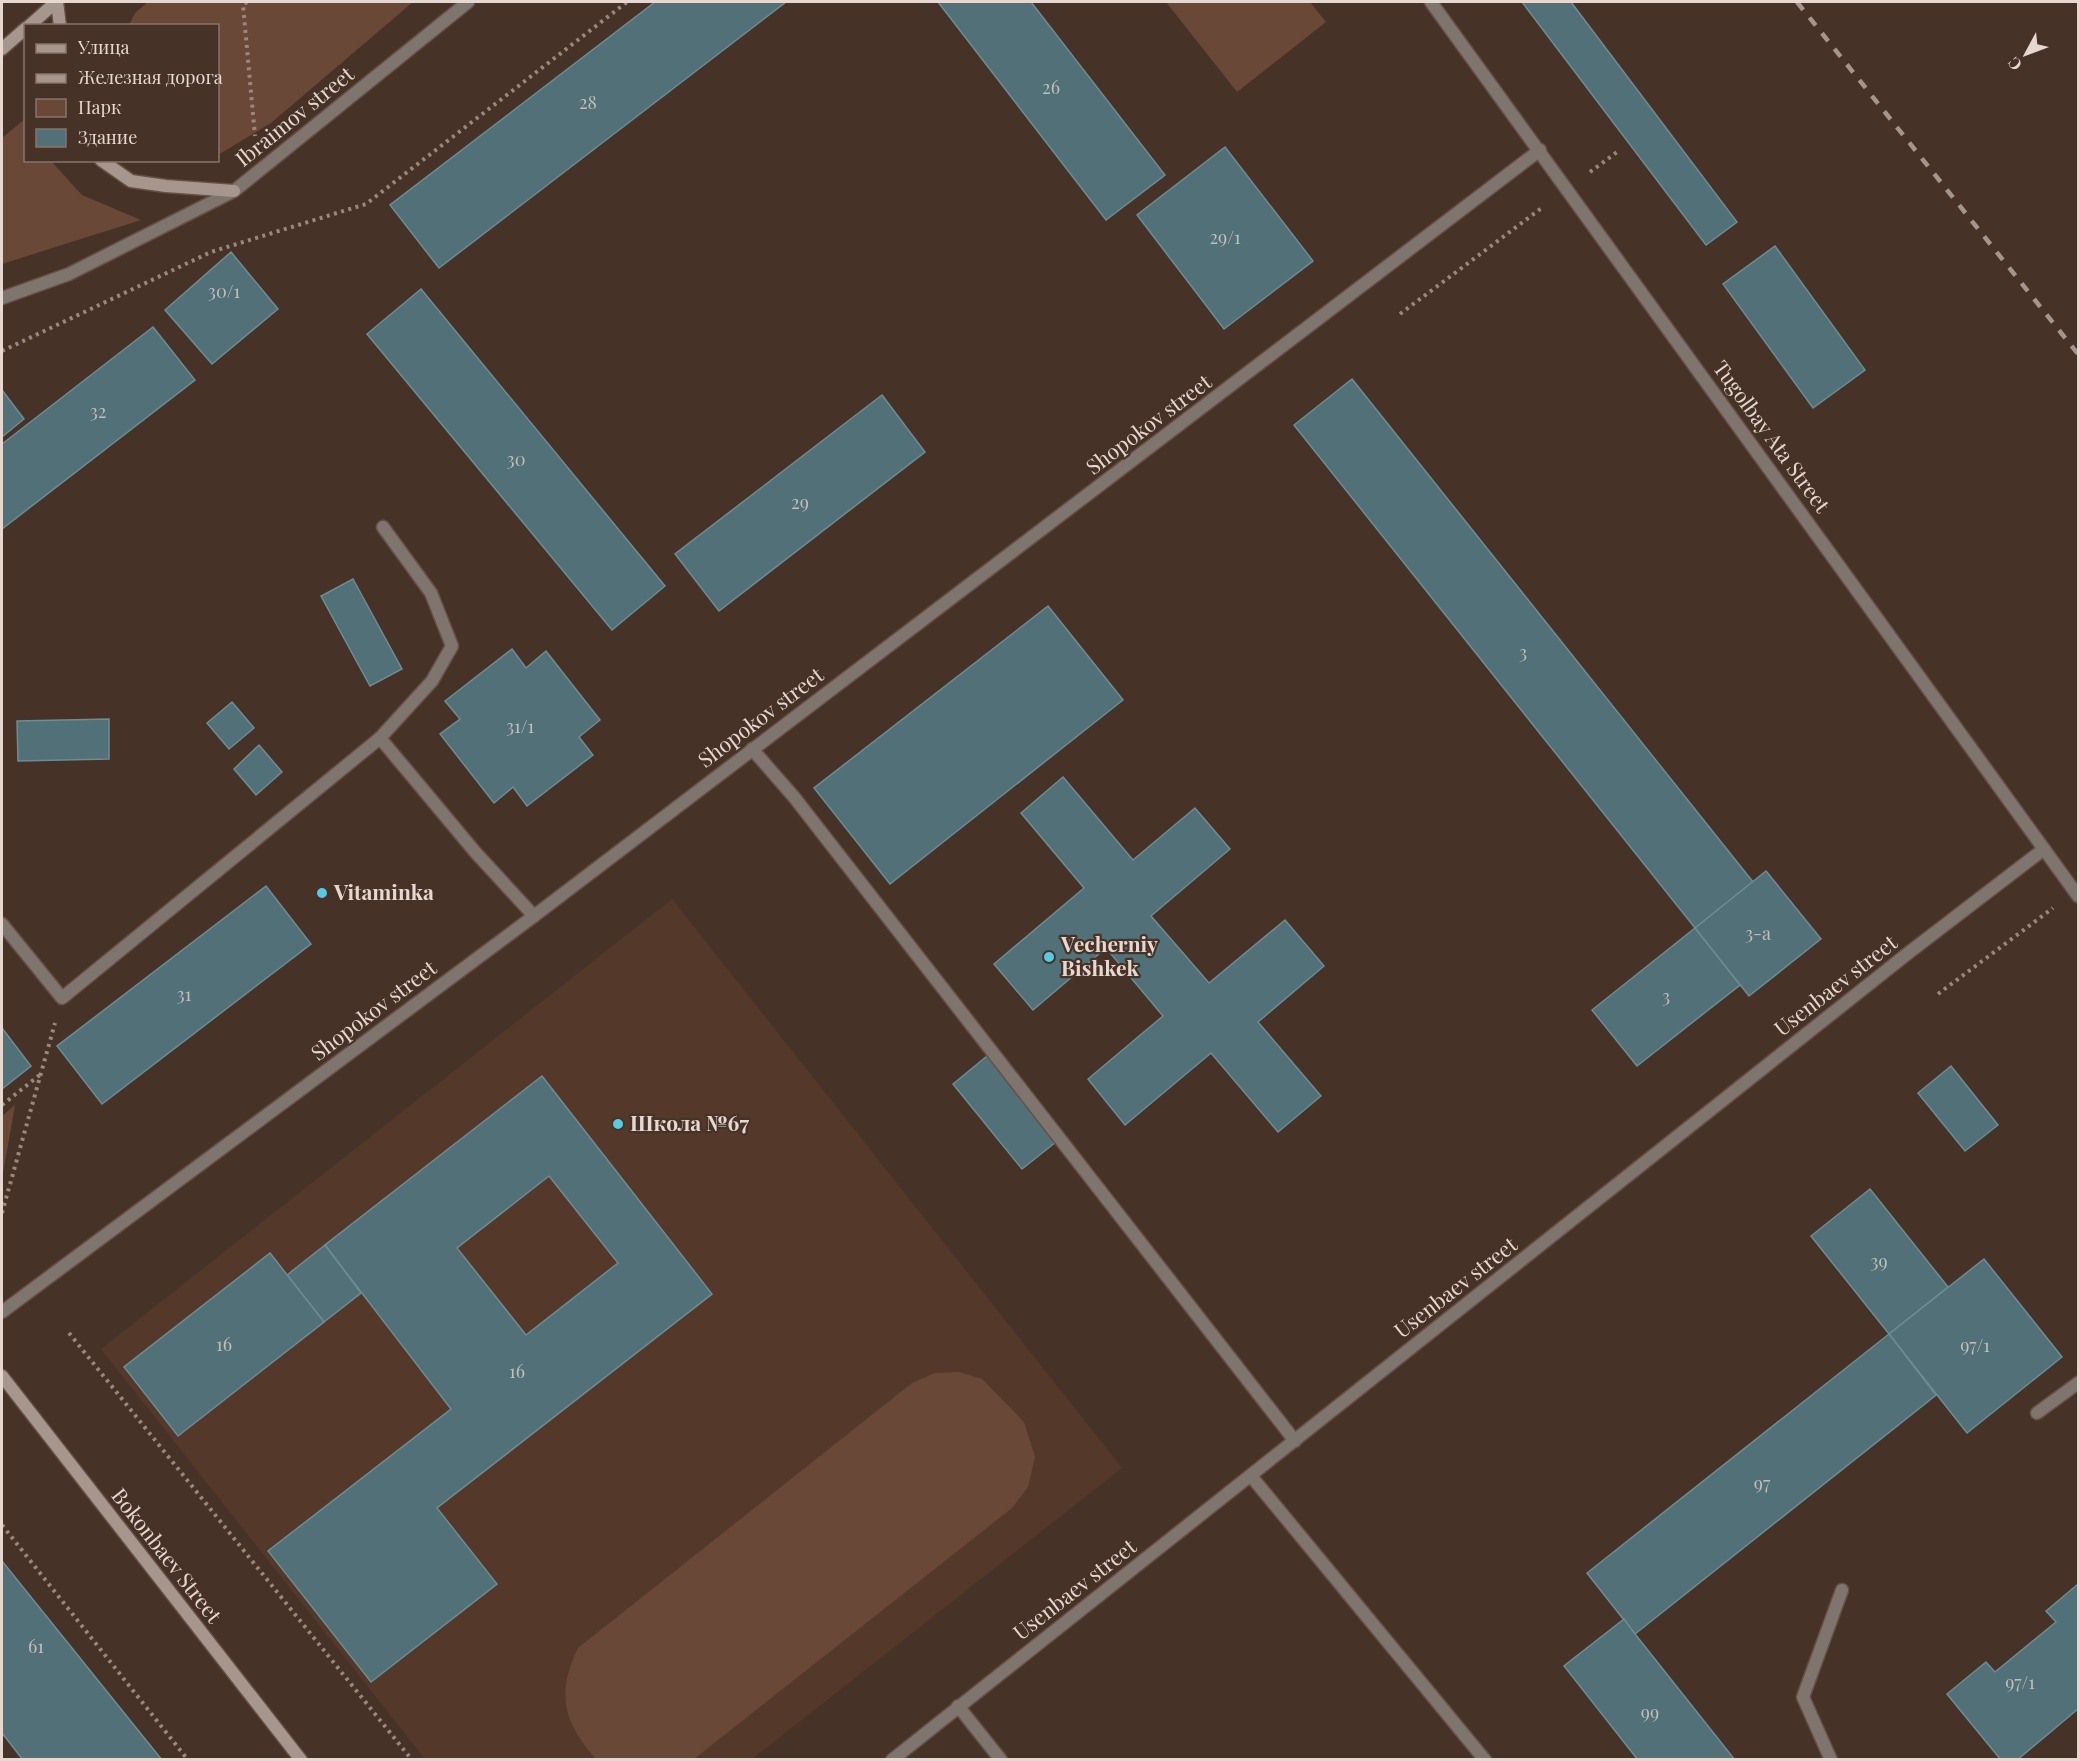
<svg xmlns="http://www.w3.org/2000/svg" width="2080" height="1761" font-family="'Playfair Display',serif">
<rect width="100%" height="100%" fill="#473227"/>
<path fill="#54392a" d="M672,899L1122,1468L752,1759H425L101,1349Z"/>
<g fill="#694837">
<path d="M148,2H413L271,123L218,155V26L129,25L135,13Z"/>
<path d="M1166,2H1310L1326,22L1237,92Z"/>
<path d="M25,119L26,160L51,161L82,195L141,220L2,264V138Z"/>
<path d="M15,1105L2,1179V1116Z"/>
<path d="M959,1372L982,1379L1024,1422L1035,1457L1028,1487L1012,1508L694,1759H596C563,1722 556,1693 578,1648L912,1383L935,1373Z"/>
</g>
<g fill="#527077" stroke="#6e8c94" stroke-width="1.5" fill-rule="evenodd">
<path d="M655,2H786L439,268L390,205Z"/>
<path d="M938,2H1031L1165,175L1106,220Z"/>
<path d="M1522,2H1571L1737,222L1706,245Z"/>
<path d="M1225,147L1313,261L1224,329L1137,215Z"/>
<path d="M1775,246L1865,370L1813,408L1723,284Z"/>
<path d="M231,252L278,309L212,364L165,310Z"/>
<path d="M421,289L665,586L612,630L367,334Z"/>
<path d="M153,327L195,380L2,529V444Z"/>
<path d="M1352,379L1753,882L1695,928L1294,425Z"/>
<path d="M2,390L24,419L2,437Z"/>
<path d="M882,395L925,452L719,611L675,554Z"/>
<path d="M353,579L402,669L370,686L321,596Z"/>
<path d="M1048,606L1123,700L890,884L814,788Z"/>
<path d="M512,649L526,668L546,651L600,720L579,737L593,755L527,806L513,787L494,803L440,734L460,719L445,701Z"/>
<path d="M232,702L254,728L229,749L207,723Z"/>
<path d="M109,719V759L18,761L17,721Z"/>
<path d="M259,745L282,772L256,795L234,769Z"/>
<path d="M1063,777L1133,860L1195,808L1230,849L1151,916L1209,983L1285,920L1324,966L1258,1022L1321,1096L1278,1132L1211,1053L1125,1125L1088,1079L1163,1016L1106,948L1033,1010L994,964L1084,888L1021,813Z"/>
<path d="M1766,871L1821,939L1749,996L1695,928Z"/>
<path d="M266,886L311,944L102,1104L57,1046Z"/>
<path d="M1695,928L1740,985L1637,1066L1592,1010Z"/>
<path d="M2,1028L31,1066L2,1089Z"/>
<path d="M987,1056L1056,1142L1022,1169L953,1084Z"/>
<path d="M1951,1066L1998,1125L1965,1151L1918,1093Z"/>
<path d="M542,1076L712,1294L437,1508L497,1584L371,1682L268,1551L451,1409L325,1245ZM549,1176L618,1263L526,1335L457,1248Z"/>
<path d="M1870,1189L1948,1287L1889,1334L1811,1236Z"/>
<path d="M325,1245L361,1293L324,1322L287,1275Z"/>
<path d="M270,1253L324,1322L178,1436L124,1367Z"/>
<path d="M1984,1259L2062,1357L1967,1433L1889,1334Z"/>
<path d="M1889,1334L1936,1395L1635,1634L1587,1573Z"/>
<path d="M2,1561L162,1760H23L2,1733Z"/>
<path d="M2078,1584V1709L2017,1760H2001L1947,1694L1986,1662L1995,1672L2056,1622L2046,1611Z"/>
<path d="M1624,1619L1635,1634L1735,1760H1638L1564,1666Z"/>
</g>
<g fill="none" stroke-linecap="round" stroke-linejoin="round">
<defs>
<g id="service">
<path d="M380,738L432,681L452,646L431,593L383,527"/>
<path d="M752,749L794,797L1295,1441"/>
<path d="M2,924L62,998L380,738L476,853L534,916"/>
<path d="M2037,1413L2078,1383"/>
<path d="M1251,1476L1485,1760"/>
<path d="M958,1706L1001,1760"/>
<path d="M1831,1760L1803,1697L1842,1590"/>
</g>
<path id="minor" d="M892,1760L1907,954L2044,849"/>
<g id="tertiary">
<path d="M1431,2L2078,896"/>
<path d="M2,298L69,274L234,191L468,2"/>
<path d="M2,1312L534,916L1540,150"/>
</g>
<g id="secondary">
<path d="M57,2L60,26"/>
<path d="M29,26L56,2"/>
<path d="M2,49L26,28"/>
<path d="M101,160L131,181L166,186L234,191"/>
<path d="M2,1376L301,1760"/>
</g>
</defs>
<use href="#service" stroke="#645046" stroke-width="15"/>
<use href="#minor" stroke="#645046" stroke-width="15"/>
<use href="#tertiary" stroke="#645046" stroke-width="15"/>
<use href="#secondary" stroke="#645046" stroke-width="15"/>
<g stroke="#9a8880" stroke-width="4" stroke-dasharray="3 4.5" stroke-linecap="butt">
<path d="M247,2L243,5L255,136"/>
<path d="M1590,172L1617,152"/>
<path d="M1400,314L1543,207"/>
<path d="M2,351L211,252L366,204L627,2"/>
<path d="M1938,994L2053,908"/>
<path d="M2,1105L41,1074"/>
<path d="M2,1213L55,1023"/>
<path d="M69,1333L412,1760"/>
<path d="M2,1525L188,1760"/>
</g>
<use href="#service" stroke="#7f746e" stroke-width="12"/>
<use href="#minor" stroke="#7f746e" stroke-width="12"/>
<use href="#tertiary" stroke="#7f746e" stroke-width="12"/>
<use href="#secondary" stroke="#a7968d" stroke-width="12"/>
<path stroke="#a6958c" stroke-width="4.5" stroke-dasharray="10 10" stroke-linecap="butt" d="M1797,2L2078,354"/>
</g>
<g fill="#57c9e1" stroke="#473227" stroke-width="2">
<circle cx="322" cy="893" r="6"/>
<circle cx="1049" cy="957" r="6"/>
<circle cx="618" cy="1124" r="6"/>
</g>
<g text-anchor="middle" stroke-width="4.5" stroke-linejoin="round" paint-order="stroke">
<g font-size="18" fill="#c1beba">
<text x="1051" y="94">26</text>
<text x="588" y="109">28</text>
<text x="1225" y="244">29/1</text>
<text x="224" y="298">30/1</text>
<text x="98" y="418">32</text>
<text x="516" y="466">30</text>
<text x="800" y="509">29</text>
<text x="1523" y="659">3</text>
<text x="520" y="733">31/1</text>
<text x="1758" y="940">3-a</text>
<text x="184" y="1001">31</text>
<text x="1666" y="1003">3</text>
<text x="1879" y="1268">39</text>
<text x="224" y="1351">16</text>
<text x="1975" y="1352">97/1</text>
<text x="517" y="1378">16</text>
<text x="1762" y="1490">97</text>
<text x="36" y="1653">61</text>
<text x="2020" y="1689">97/1</text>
<text x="1650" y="1719">99</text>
</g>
<g font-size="21" fill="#e6d8d1" stroke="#473227">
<text transform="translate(295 117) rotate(-39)" y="7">Ibraimov street</text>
<text transform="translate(1149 425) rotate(-37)" y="7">Shopokov street</text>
<text transform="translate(1771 437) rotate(54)" y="7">Tugolbay Ata Street</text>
<text transform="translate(761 718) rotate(-37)" y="7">Shopokov street</text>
<text transform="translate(1836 986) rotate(-38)" y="7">Usenbaev street</text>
<text transform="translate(374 1011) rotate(-37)" y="7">Shopokov street</text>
<text transform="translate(1456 1288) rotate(-38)" y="7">Usenbaev street</text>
<text transform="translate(166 1556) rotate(52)" y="7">Bokonbaev Street</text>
<text transform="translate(1075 1590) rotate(-38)" y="7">Usenbaev street</text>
</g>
<g font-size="21" font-weight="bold" fill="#e6d8d1" stroke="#473227" text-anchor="start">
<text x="334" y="900">Vitaminka</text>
<text x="1061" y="952">Vecherniy<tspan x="1061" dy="24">Bishkek</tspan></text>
<text x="630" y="1131">Школа №67</text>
</g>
</g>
<rect width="2080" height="1761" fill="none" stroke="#e6d8d1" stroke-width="6"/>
<rect x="24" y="24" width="195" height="138" fill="#473227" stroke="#87746b" stroke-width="1.5"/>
<rect x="36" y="44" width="30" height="9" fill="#a7968d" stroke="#87746b" stroke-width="1.5"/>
<text x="78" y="54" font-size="18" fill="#e6d8d1">Улица</text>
<rect x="36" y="74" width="30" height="9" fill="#a6958c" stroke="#87746b" stroke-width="1.5"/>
<text x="78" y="84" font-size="18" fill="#e6d8d1">Железная дорога</text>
<rect x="36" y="99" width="30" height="18" fill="#694837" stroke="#87746b" stroke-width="1.5"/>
<text x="78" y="114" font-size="18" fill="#e6d8d1">Парк</text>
<rect x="36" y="129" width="30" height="18" fill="#527077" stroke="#87746b" stroke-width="1.5"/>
<text x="78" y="144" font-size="18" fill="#e6d8d1">Здание</text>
<g transform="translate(2026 54) rotate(229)" stroke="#473227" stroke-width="4.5" paint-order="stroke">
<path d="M0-4.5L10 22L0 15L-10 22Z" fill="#e6d8d1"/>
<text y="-9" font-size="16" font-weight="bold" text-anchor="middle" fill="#e6d8d1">С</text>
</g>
</svg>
